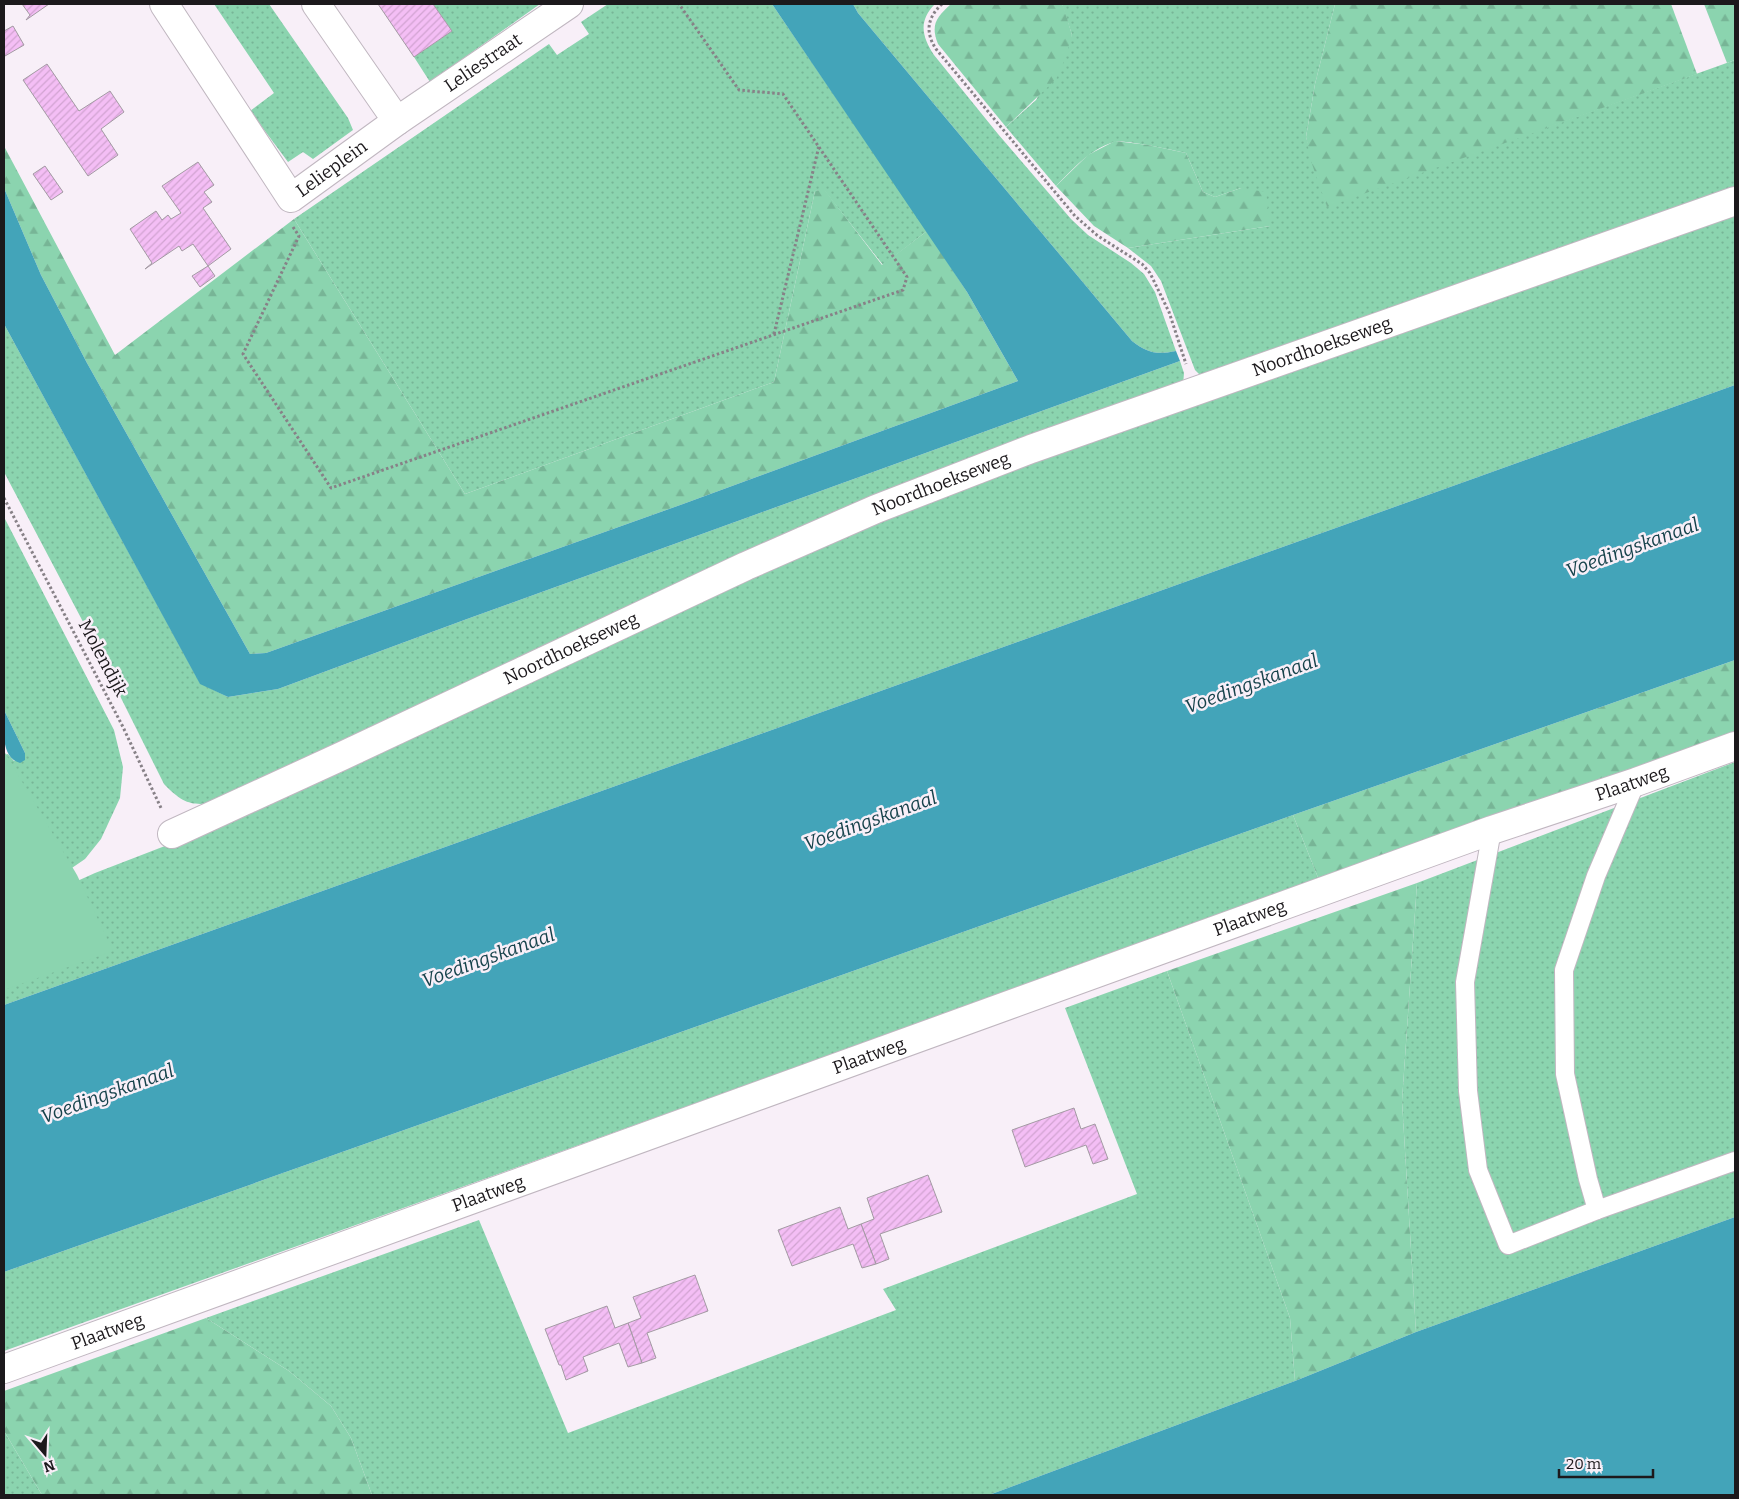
<svg xmlns="http://www.w3.org/2000/svg" width="1739" height="1499" font-family="Bitter,serif">
<defs>
<pattern id="grass-dots" width="8" height="8" patternUnits="userSpaceOnUse" patternTransform="scale(1.25)"><rect width="8" height="8" fill="#8bd4af"/><path d="M2 2h.1M6 6h.1" fill="none" stroke="#77b596" stroke-width="1.8" stroke-linecap="round"/></pattern>
<pattern id="forest-firs" width="22" height="20" patternUnits="userSpaceOnUse" patternTransform="scale(1.25)"><rect width="22" height="20" fill="#8bd4af"/><path d="M5 1l3.5 6h-7zM16 11l3.5 6h-7z" fill="#77b596"/></pattern>
<pattern id="building-hatch" width="6" height="6" patternUnits="userSpaceOnUse" patternTransform="scale(1.25)"><rect width="6" height="6" fill="#f4bef5"/><path d="M-1 1l2-2M0 6l6-6M5 7l2-2" fill="none" stroke="#d1a3d1"/></pattern>
</defs>
<rect width="100%" height="100%" fill="#f8eff8"/>
<g fill="url(#grass-dots)">
<path d="M214,4H269L348,118L353,130L313,159L303,152L288,162L250,111L274,93Z"/>
<path d="M433,4H540L430,82L414,57L452,31Z"/>
<path d="M608,4H772L927,231L883,265L824,190L815,191L774,382L465,494L294,219L549,44L557,55L589,34L581,22Z"/>
<path d="M853,4H935C918,21 922,37 934,55L998,134L1071,219L1088,235L1131,263L1144,274L1155,292L1176,351C1156,355 1148,353 1132,341L858,13Z"/>
<path d="M1062,4H1335L1315,84L1306,137L1327,206L1735,60V190L1203,378L1195,370L1161,281L1151,266L1128,248L1270,226L1241,188L1215,197L1203,192L1186,153C1172,150 1124,139 1114,142C1090,149 1073,169 1056,186L1006,127L1036,100L1072,35Z"/>
<path d="M1735,213V385L4,1005V914L95,873L196,834L351,761L950,488Z"/>
<path d="M4,324L200,683L228,697L278,689L467,619L1180,361L1184,373L1183,385L225,801C195,806 186,807 164,784L81,618L4,472Z"/>
<path d="M4,517L114,730L123,767L120,798L101,839L85,859L66,872L4,755L8,754L14,761L25,753L4,710Z"/>
<path d="M1735,762V1217L1416,1332L1402,1101L1417,883Z"/>
<path d="M1293,815L1319,880L4,1351V1272Z"/>
<path d="M1167,971L1290,1318L1295,1381L989,1495H372L351,1438L331,1406L289,1371L206,1318L479,1220L568,1433L896,1310L883,1289L1137,1194L1065,1008Z"/>
<path d="M4,1431L42,1495H4Z"/>
</g>
<g fill="url(#forest-firs)">
<path d="M951,4H1062L1064,8L1072,35L1065,59L1056,79L1006,127L938,44C930,24 937,17 951,4Z"/>
<path d="M1335,4H1671L1697,74L1327,207L1312,164L1306,137L1315,84Z"/>
<path d="M1704,4H1735V60L1727,63Z"/>
<path d="M1115,141L1148,145L1186,153L1203,192L1215,197L1241,188L1266,192L1270,226L1128,248L1094,226L1056,186L1088,155Z"/>
<path d="M4,146L115,355L294,219L465,494L774,382L815,191L824,189L882,265L927,231L967,292L1018,381L683,504L266,653L250,654L87,363L41,275L4,188Z"/>
<path d="M1735,660V733L1319,880L1293,815Z"/>
<path d="M1417,883L1402,1101L1416,1332L1295,1381L1290,1318L1167,971Z"/>
<path d="M206,1318L289,1371L331,1406L351,1438L372,1495H42L4,1431V1391Z"/>
</g>
<path fill="#8bd4af" d="M4,751L77,875L113,951L4,990Z"/>
<g fill="#43a4b9">
<path d="M772,4H853L858,13L1132,341C1148,353 1156,355 1176,351L1180,361L467,619L278,689L228,697L200,684L4,324V188L41,275L87,363L250,654L266,653L683,504L1018,381L967,292Z"/>
<path d="M1735,385V660L1293,815L4,1272V1005Z"/>
<path d="M4,710L25,753V760L20,763C0,757 4,728 4,710Z"/>
<path d="M1735,1217V1495H989L1295,1381L1416,1332Z"/>
</g>
<g fill="url(#building-hatch)" stroke="#a39aa3">
<path d="M22,4H49L26,20L30,15Z"/>
<path d="M378,4H433L452,31L414,57Z"/>
<path d="M13,26L24,45L5,56L4,54V31Z"/>
<path d="M47,64L79,111L110,91L124,112L101,129L118,155L88,176L23,80Z"/>
<path d="M198,162L214,185L204,192L212,202L203,208L231,249L208,266L193,244L182,251L179,246L145,269L152,263L130,229L156,211L162,220L168,215L171,219L181,213L162,186Z"/>
<path d="M45,166L63,192L51,200L33,174Z"/>
<path d="M208,266L215,276L200,287L192,276Z"/>
<path d="M1074,1108L1081,1129L1095,1124L1108,1159L1093,1164L1086,1145L1025,1167L1012,1130Z"/>
<path d="M928,1175L942,1212L880,1234L889,1259L876,1264L861,1224L874,1219L867,1198Z"/>
<path d="M840,1207L848,1229L861,1224L876,1264L862,1268L853,1244L792,1266L778,1230Z"/>
<path d="M695,1275L708,1311L647,1333L656,1358L642,1363L628,1323L641,1318L633,1297Z"/>
<path d="M607,1306L615,1328L628,1323L642,1363L628,1367L619,1343L583,1357L588,1371L566,1380L561,1365H559L545,1329Z"/>
</g>
<g fill="none" stroke-linecap="round" stroke-linejoin="round">
<defs>
<g id="lane">
<path d="M1492,830L1465,982L1468,1091L1478,1170L1508,1245L1597,1210L1735,1161"/>
<path d="M1597,1210L1588,1179L1565,1074L1564,970L1596,876L1636,782"/>
</g>
<g id="street">
<path id="s1" d="M164,4L291,198L397,121L316,4"/>
<path id="s2" d="M397,121L569,4"/>
<path id="s3" d="M172,834L342,756L746,566L876,509L1031,449L1735,201"/>
<path id="s4" d="M4,1369L1492,830L1636,782L1735,746"/>
</g>
</defs>
<use href="#lane" stroke="#c0b7c0" stroke-width="20"/>
<use href="#street" stroke="#c0b7c0" stroke-width="30"/>
<g stroke="#878187" stroke-width="3" stroke-dasharray="2.5 2.5" stroke-linecap="butt">
<path d="M942,4C927,18 925,32 936,49L1075,216L1098,236L1142,264L1150,273L1169,312L1186,364"/>
<path d="M293,227L299,236L243,354L331,488L903,290L907,277L783,94L739,90L679,4"/>
<path d="M774,334L819,146"/>
<path d="M4,498L123,727L161,808"/>
</g>
<use href="#lane" stroke="#fff" stroke-width="18"/>
<use href="#street" stroke="#fff" stroke-width="28"/>
</g>
<g text-anchor="middle" stroke-width="5" stroke-linejoin="round" paint-order="stroke">
<g font-size="18" fill="#1c191c" stroke="#f8eff8">
<text dy="6" stroke="none"><textPath href="#s2" startOffset="104">Leliestraat</textPath></text>
<text dy="6" stroke="none"><textPath href="#s1" startOffset="282">Lelieplein</textPath></text>
<text dy="6" stroke="none"><textPath href="#s3" startOffset="1250">Noordhoekseweg</textPath></text>
<text dy="6" stroke="none"><textPath href="#s3" startOffset="845">Noordhoekseweg</textPath></text>
<text dy="6" stroke="none"><textPath href="#s3" startOffset="440">Noordhoekseweg</textPath></text>
<text transform="translate(103 658) rotate(62)" y="6">Molendijk</text>
<text dy="6" stroke="none"><textPath href="#s4" startOffset="1730">Plaatweg</textPath></text>
<text dy="6" stroke="none"><textPath href="#s4" startOffset="1325">Plaatweg</textPath></text>
<text dy="6" stroke="none"><textPath href="#s4" startOffset="920">Plaatweg</textPath></text>
<text dy="6" stroke="none"><textPath href="#s4" startOffset="515">Plaatweg</textPath></text>
<text dy="6" stroke="none"><textPath href="#s4" startOffset="110">Plaatweg</textPath></text>
</g>
<g font-size="19" font-style="italic" fill="#16424b" stroke="#f8eff8">
<text transform="translate(1632 547) rotate(-20)" y="7">Voedingskanaal</text>
<text transform="translate(1251 683) rotate(-20)" y="7">Voedingskanaal</text>
<text transform="translate(870 820) rotate(-20)" y="7">Voedingskanaal</text>
<text transform="translate(488 957) rotate(-20)" y="7">Voedingskanaal</text>
<text transform="translate(107 1093) rotate(-20)" y="7">Voedingskanaal</text>
</g>
</g>
<rect width="1739" height="1499" fill="none" stroke="#1c191c" stroke-width="10"/>
<g transform="translate(45 1454) rotate(161)" stroke="#f8eff8" stroke-width="4" paint-order="stroke">
<path d="M0-4L9 19L0 12L-9 19Z" fill="#1c191c"/>
<text y="-8" font-size="14" font-weight="bold" text-anchor="middle" fill="#1c191c">N</text>
</g>
<path d="M1559 1469v8h94v-8" fill="none" stroke="#1c191c" stroke-width="2.5"/>
<text x="1566" y="1469" font-size="15" fill="#1c191c" stroke="#f8eff8" stroke-width="4" paint-order="stroke">20 m</text>
</svg>
